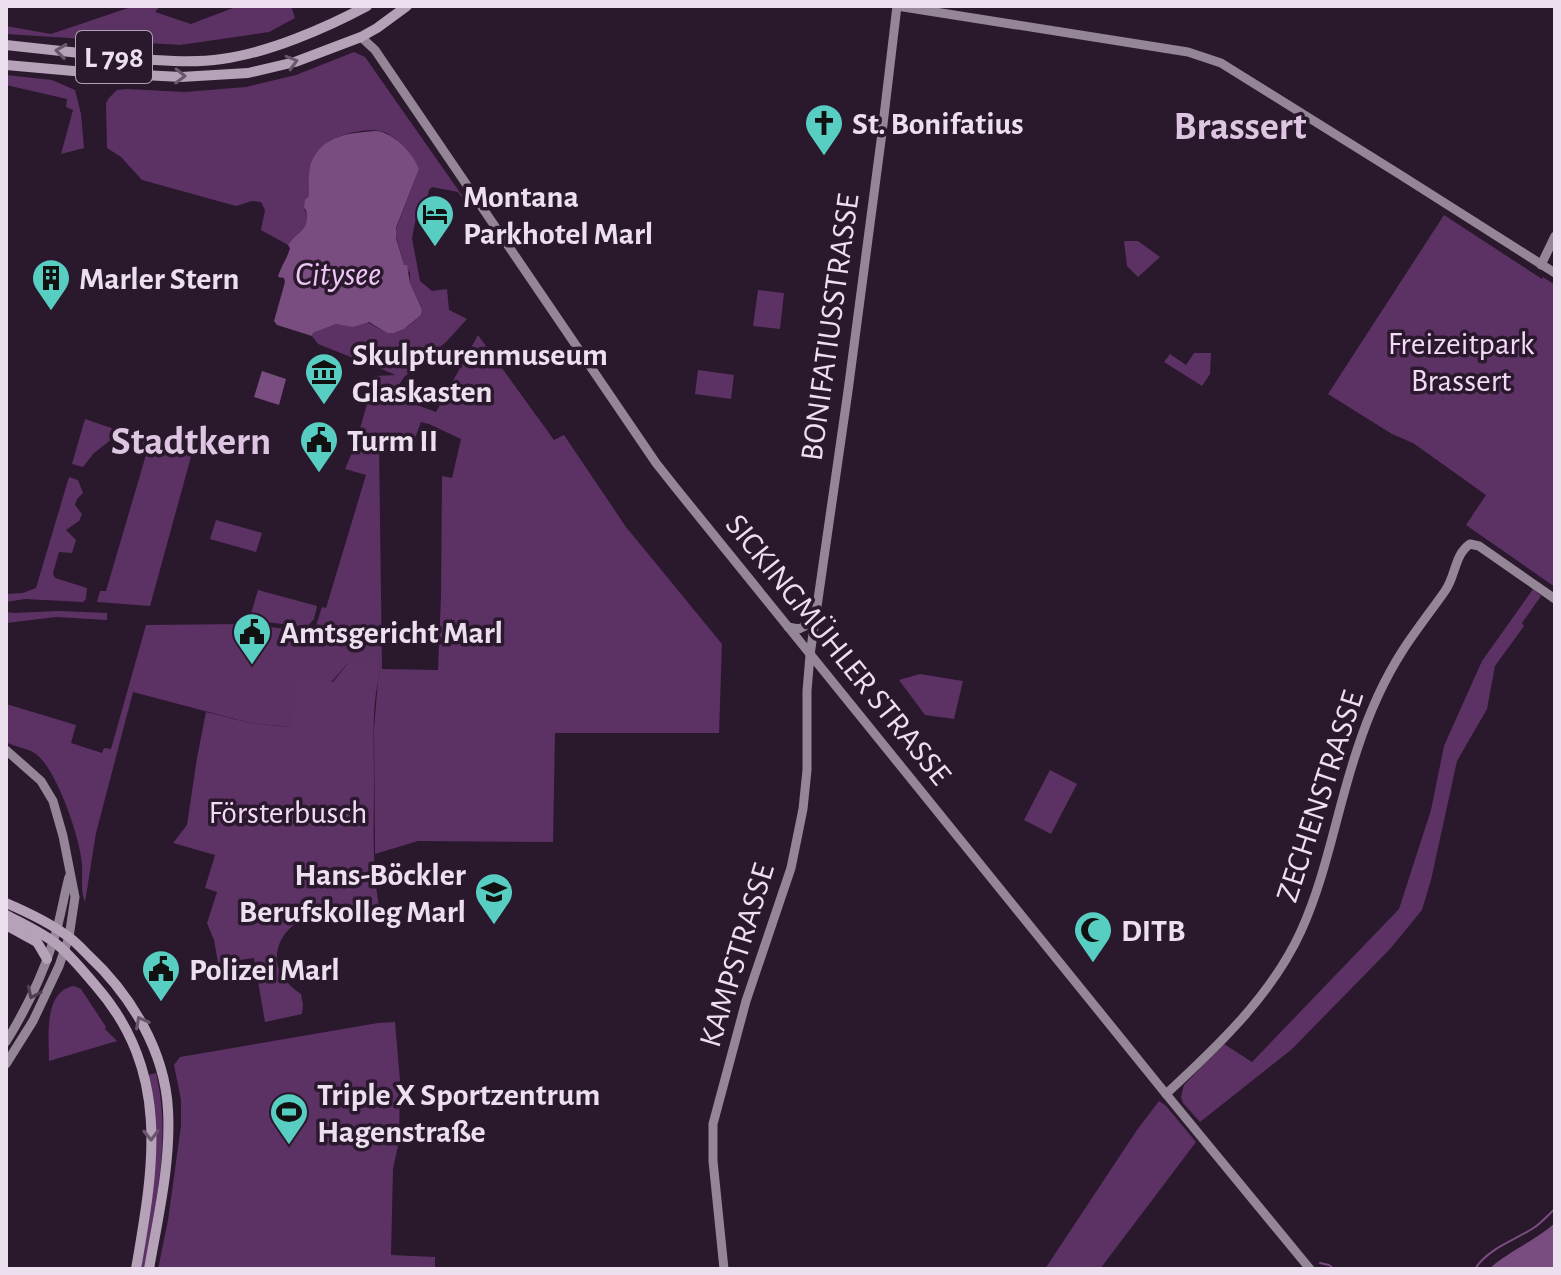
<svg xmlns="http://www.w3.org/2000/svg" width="1561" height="1275" font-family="'Alegreya Sans',sans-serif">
<rect width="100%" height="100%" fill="#2a182d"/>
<g fill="#5c3264" fill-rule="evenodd">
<path d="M134,6H160L155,12L191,24L233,8L235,6H291L295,18L269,32L180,45L6,34V26L51,34Z"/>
<path d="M354,52L365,57L468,204L461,206L463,199L458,192L432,187L429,190L425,208L418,207L412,238L420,281L432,291L447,289L449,310L467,319L446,342L404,377L392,396L436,412L478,335L554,440L564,435L626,527L722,644L719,733H555L553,842L418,841L375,854L374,729L378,680L381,669L348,663L292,727L250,723L133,692L96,833L85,902C80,890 83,877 82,864C80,838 57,770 36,754C28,748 15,747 6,742V704L76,725L71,743L102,753L104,748L111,749L146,625L243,624L314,632L322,607L326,608L366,475L345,469L355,446L375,376L396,375L318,344L312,336L313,333L336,324L349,325L367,322L387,333L397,332L407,327L421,315L422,308L410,283V273L404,266L395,232L419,169C413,156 398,137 384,132C370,127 339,134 328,142L309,196L306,200L304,208C313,227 299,231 288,245L261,230L265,210L261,202L252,201L236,206L142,180L121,157L107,148L106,103L109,98L117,90L127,89L185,92L246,87L296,75ZM421,422L429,424L461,439L452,478L442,476L441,596L438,670L382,669L379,443L411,449Z"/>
<path d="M6,75L52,80L75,90L81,114L84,148L61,154L73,110L66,107L67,99L6,85Z"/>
<path d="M1444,215L1542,279L1543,277L1555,285V587L1466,525L1486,495L1413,443L1392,434L1328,394Z"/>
<path d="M1124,241H1138L1160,257L1138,277L1127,266Z"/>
<path d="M758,290L784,293L780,329L753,326Z"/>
<path d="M1194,353H1211L1210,374L1202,386L1164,362L1170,354L1186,365Z"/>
<path d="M698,370L734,375L731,399L695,394Z"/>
<path d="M85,419L117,430L112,439L94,453L83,467L72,464Z"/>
<path d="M151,432L158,433L167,446L192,453L150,606L97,602L100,591H106L148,448L142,446L145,437Z"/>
<path d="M69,477L78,480L83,493L77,499L75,505L82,514L79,521L66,530L76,540L72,553L59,552L53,573L55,578L87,588L86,599L83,602L25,599L6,602V594L23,593L36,588Z"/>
<path d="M216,520L262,533L256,552L210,539Z"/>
<path d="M1533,589L1541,596L1522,623L1524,626L1495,666L1487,709L1457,761L1431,880L1422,910L1390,949L1291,1050L1200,1122L1183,1103L1181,1097L1184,1085L1224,1044L1252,1062L1399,909L1431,810L1444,746L1482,661Z"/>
<path d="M258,590L317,606L314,619L307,627L249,620Z"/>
<path d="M59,611L107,613V620L56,617L6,623V612L14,613Z"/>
<path d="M920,674L963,681L954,719L925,715L899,680Z"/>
<path d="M1050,770L1077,784L1051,834L1024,820Z"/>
<path d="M74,986L81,989L106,1027L105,1029L117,1041L49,1061C49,1038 43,991 74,986Z"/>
<path d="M395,1022L400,1081L399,1141L393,1169L391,1255L435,1257V1269H158L168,1220L181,1126V1100L174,1065L180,1057L378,1023Z"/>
<path d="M156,1073C172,1140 155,1202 145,1269H141C150,1205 164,1139 148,1075Z"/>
<path d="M1159,1101L1166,1106L1196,1142L1100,1269H1045L1137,1130Z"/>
</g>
<path fill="#5d3265" d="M376,656L381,669C371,703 374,744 374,779C374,826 371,875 382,921C374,921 365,921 357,921C349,920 341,915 333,914C308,912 280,927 277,954C275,972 287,984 301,994L303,1005L302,1014L265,1022L254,958L218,963L214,940L207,923L217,892L205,888L215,855L173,843L187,825L197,758L206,712L250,723L291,727L295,680L333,682L349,662Z"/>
<g fill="#7a4d81">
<path d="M377,131C394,133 413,153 419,169L396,228V238L404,265H407L410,283L422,309L421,315L404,329L394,333H387L369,322L353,327L336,324L313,333L312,336L277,325L274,321L285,282L284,278L278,277C281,266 287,259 290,248L288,245C299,230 310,230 306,210L304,208L305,200L309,196C309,186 308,173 311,163C323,134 350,133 377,131Z"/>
<path d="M262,371L286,379L279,405L254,397Z"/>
<path d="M1555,1223V1269H1489C1509,1251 1535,1241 1555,1223Z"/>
</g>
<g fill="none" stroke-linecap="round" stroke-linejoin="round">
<g stroke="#7a4d81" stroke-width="2">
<path d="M1320,1263L1329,1265L1334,1269"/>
<path d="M1475,1269C1488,1248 1516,1240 1535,1227C1542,1222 1548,1215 1555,1209"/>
</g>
<g stroke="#948597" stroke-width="9">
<path d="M897,6L1188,52L1221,63L1399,174L1555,273"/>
<path d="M361,37L375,50L656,463L675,487L1166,1094L1310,1269"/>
<path d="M1541,265L1555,236"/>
<path d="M788,627L799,629L815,621"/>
<path d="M6,750L41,781L53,801L63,836L75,897L69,937L59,966L33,1021L6,1064"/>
<path d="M6,1042C25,1011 41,979 52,945C60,923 63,899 69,877"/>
<path d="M1166,1094C1217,1047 1272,995 1301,931C1327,874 1337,809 1357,750C1368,716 1383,681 1403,650C1416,630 1431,611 1445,591C1456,576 1454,555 1470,544L1479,546L1555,599"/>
<path d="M724,1269L713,1161V1124L746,1001L791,868L803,809L807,770V691L810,655L848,391L882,133L897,6"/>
</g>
<g stroke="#b5a1b8" stroke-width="10">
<path d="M6,45C51,50 96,55 142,59C168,61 195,63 222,59C268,53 326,28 367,6"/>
<path d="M6,65L85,72L181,77L248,73L295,62L361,37L377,28L407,6"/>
<path d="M6,903C27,912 47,921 66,935C74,940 81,948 88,955C131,995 165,1051 168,1110C171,1163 158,1217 149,1269"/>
<path d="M6,915C22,923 39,931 54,942C70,954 83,971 96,986C171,1072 154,1165 136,1269"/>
<path d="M6,925L37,942L47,959"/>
</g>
</g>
<defs><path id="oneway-chevron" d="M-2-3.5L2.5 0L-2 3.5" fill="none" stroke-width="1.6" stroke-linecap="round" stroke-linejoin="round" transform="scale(2)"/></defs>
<g stroke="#69566c">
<use href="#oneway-chevron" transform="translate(61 51) rotate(-173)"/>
<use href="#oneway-chevron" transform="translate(292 62) rotate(-16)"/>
<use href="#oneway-chevron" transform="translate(180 76) rotate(1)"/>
<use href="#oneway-chevron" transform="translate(141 1022) rotate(-118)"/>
<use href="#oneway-chevron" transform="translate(151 1135) rotate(89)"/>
</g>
<use stroke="#4f3e52" href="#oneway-chevron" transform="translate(33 993) rotate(115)"/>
<defs>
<symbol id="church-pin" viewBox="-11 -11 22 30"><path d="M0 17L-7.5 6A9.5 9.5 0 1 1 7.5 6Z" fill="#57cec1" stroke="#2a182d"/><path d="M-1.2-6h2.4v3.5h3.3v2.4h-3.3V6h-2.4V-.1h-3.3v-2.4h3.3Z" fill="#111"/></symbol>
<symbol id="hotel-pin" viewBox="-11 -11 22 30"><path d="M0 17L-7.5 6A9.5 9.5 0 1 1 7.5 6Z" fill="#57cec1" stroke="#2a182d"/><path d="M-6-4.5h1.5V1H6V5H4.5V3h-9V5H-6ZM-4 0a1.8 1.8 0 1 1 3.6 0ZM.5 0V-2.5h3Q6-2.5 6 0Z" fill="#111"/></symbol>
<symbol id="building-pin" viewBox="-11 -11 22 30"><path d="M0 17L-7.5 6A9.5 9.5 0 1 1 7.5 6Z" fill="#57cec1" stroke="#2a182d"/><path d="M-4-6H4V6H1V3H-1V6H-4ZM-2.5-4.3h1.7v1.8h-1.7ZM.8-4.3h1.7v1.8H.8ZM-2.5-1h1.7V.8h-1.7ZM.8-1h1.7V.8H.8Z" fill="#111"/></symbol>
<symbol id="museum-pin" viewBox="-11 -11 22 30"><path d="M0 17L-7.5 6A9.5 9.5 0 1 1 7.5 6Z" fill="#57cec1" stroke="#2a182d"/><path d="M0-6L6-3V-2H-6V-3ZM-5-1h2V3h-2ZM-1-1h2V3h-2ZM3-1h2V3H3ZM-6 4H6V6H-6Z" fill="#111"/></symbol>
<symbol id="civic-pin" viewBox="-11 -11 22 30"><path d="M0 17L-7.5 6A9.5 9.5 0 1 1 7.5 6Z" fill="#57cec1" stroke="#2a182d"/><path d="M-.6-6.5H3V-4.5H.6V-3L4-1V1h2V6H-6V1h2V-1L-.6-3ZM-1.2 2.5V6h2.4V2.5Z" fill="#111"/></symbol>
<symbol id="school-pin" viewBox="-11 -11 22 30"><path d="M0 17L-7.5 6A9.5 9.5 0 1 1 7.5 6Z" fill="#57cec1" stroke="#2a182d"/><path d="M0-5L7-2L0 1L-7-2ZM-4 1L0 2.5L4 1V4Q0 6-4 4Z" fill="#111"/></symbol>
<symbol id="mosque-pin" viewBox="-11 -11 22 30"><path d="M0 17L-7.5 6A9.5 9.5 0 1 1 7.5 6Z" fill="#57cec1" stroke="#2a182d"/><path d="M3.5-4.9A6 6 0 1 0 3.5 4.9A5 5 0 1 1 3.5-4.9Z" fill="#111"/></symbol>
<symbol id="stadium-pin" viewBox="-11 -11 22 30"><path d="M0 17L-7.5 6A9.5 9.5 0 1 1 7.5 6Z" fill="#57cec1" stroke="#2a182d"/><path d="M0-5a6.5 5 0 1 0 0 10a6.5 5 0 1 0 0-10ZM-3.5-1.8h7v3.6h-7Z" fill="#111"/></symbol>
</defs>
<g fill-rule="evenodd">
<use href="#church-pin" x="802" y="101" width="44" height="60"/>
<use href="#hotel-pin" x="413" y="192" width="44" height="60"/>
<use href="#building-pin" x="29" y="256" width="44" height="60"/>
<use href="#museum-pin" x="302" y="350" width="44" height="60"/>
<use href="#civic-pin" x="297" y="418" width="44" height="60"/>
<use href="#civic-pin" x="230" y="610" width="44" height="60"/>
<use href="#school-pin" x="472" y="870" width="44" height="60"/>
<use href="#mosque-pin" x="1071" y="908" width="44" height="60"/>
<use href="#civic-pin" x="139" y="947" width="44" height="60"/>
<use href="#stadium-pin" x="267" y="1090" width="44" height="60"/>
</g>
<g text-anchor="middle" stroke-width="7" stroke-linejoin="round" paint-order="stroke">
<rect fill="#2a182d" stroke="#b2a3b4" stroke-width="2" x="76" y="31" width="76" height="52" rx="6"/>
<g font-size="30" font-weight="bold" fill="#ecdfee">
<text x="114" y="67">L 798</text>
</g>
<g font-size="32" font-weight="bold" fill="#ecdfee" stroke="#2a182d" text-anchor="start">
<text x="852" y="134">St. Bonifatius</text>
<text x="463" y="207">Montana<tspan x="463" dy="37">Parkhotel Marl</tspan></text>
<text x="79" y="289">Marler Stern</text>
<text x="352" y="365">Skulpturenmuseum<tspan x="352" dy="37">Glaskasten</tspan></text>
<text x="347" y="451">Turm II</text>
<text x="280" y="643">Amtsgericht Marl</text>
<text x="466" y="885" text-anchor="end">Hans-Böckler<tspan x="466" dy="37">Berufskolleg Marl</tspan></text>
<text x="1121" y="941">DITB</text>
<text x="189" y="980">Polizei Marl</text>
<text x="317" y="1105">Triple X Sportzentrum<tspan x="317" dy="37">Hagenstraße</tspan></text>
</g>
<g font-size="32" fill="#ecdfee" stroke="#2a182d">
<text transform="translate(829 327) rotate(-82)" y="11">BONIFATIUSSTRASSE</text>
<text transform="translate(839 649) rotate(51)" y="11">SICKINGMÜHLER STRASSE</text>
<text transform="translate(1319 796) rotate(-72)" y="11">ZECHENSTRASSE</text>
<text transform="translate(736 955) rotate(-73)" y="11">KAMPSTRASSE</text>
</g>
<g font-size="32" fill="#f4d9f8" stroke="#2a182d">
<text x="1461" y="354">Freizeitpark<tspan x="1461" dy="37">Brassert</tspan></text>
<text x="288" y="823">Försterbusch</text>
</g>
<g font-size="34" font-style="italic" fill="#f0c8f7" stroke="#2a182d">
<text x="338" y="285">Citysee</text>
</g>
<g font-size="40" font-weight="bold" fill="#dec6e2" stroke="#2a182d">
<text x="1240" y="139">Brassert</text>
<text x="191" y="454">Stadtkern</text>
</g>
</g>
<rect width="1561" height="1275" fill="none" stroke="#ecdfee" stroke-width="16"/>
</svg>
